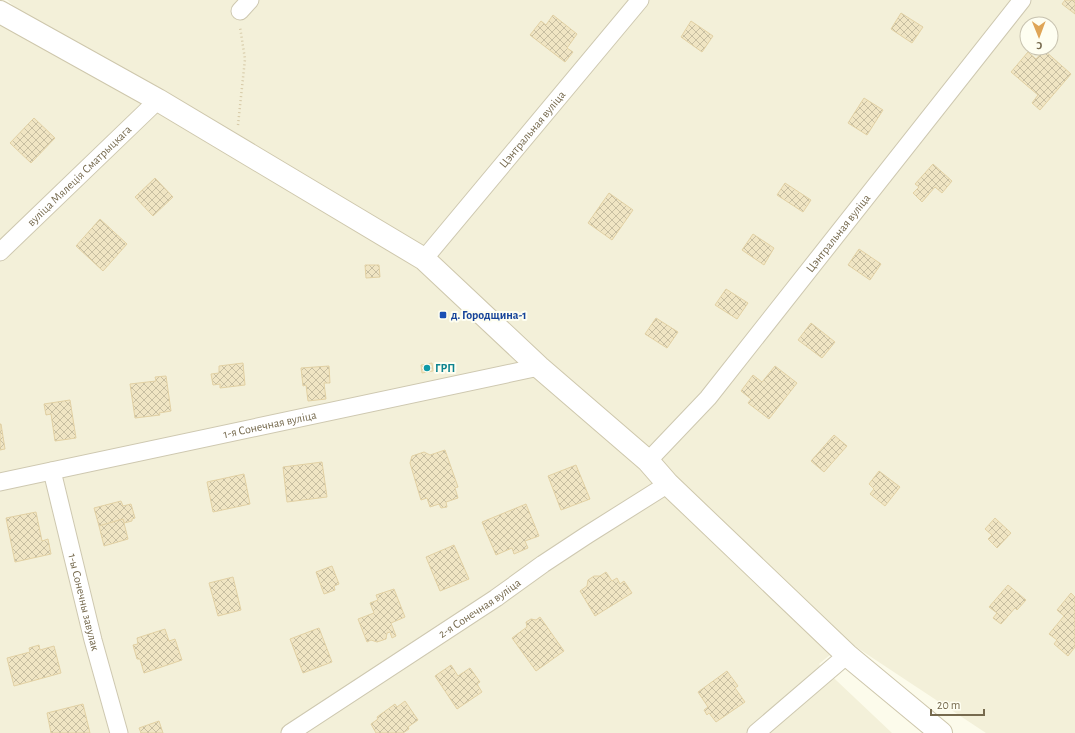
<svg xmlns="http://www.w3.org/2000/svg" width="1075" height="733" font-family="'Alegreya Sans',sans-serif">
<defs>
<pattern id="building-cross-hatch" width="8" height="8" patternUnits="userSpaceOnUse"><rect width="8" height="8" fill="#f0e5c3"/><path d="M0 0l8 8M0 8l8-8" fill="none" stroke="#c7bea1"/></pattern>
</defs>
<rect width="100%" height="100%" fill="#fcfbeb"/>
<path fill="#f3f0d9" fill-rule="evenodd" d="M0,0H4L15,7L7,0H1075V733H986L847,641L819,664L892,733H0ZM1027,24H1051V48H1027Z"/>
<g fill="url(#building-cross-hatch)" stroke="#e2d1a4">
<path d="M1065,0H1075V14L1062,4Z"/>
<path d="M901,13L923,27L912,43L891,29Z"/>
<path d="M553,15L577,34L567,48L573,52L565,62L530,35L541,21L546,25Z"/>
<path d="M691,21L713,36L702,52L681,37Z"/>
<path d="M1044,50L1071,74L1040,110L1032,103L1038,95L1011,72L1028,52L1036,59Z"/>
<path d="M864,98L883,110L867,135L848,123Z"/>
<path d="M34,118L55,138L31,163L10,143Z"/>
<path d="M933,164L952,181L942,193L935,187L922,202L913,193L919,187L915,184Z"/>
<path d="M155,178L173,197L153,216L135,197Z"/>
<path d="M785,183L811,200L803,212L777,195Z"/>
<path d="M609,193L633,210L612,240L588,223Z"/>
<path d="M100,219L127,244L103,271L76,246Z"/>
<path d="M753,234L774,248L764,265L742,250Z"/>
<path d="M859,249L881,264L870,280L848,265Z"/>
<path d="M365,265H379L380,277L366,278Z"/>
<path d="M726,289L748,303L737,319L715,305Z"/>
<path d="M656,318L678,332L667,348L645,334Z"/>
<path d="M811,323L835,342L822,358L798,340Z"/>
<path d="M243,363L245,385L220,388V384L213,385L211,374L219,373V366Z"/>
<path d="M432,363L433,371L422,373L421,365Z"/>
<path d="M329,366L330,383H324L326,399L308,401L306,385L303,386L301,368Z"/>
<path d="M775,366L797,383L769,419L748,403L751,399L741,391L753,375L762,382Z"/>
<path d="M166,376L171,411L159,413L160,415L135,418L130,384L156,381L155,377Z"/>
<path d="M70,400L76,438L55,441L51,414L46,415L44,404Z"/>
<path d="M0,424H1L5,449L0,450Z"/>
<path d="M834,435L847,446L824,472L811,461Z"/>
<path d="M445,450L458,487L455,488L458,498L446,502L447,507L441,508L439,504L430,507L427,498L421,500L410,463L412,456L424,452L430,455Z"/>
<path d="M322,462L327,497L287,502L283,467Z"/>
<path d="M576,465L590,499L561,510L548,476Z"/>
<path d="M879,471L900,487L885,506L870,494L874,489L869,484Z"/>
<path d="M244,474L250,504L213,512L207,482Z"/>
<path d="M121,501L123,506L131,504L135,518L132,519V521L124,523L123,519L99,526L94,508Z"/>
<path d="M526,504L539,536L525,541L528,548L514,554L512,548L496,555L482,522Z"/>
<path d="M36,512L42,541L48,539L51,554L15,562L6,518Z"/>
<path d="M995,518L1011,533L997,548L988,539L992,535L985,529Z"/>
<path d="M123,519L128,539L104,546L99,526Z"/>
<path d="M454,545L469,579L440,591L426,557Z"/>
<path d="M332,566L339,584L334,586L335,590L324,594L316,572Z"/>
<path d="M606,572L612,581L617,578L620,584L624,581L632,593L595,616L580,591L587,586L588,580L594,576H600Z"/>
<path d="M233,577L241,610L218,616L209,583Z"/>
<path d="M1008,585L1026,600L1017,610L1015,608L1001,624L993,618L997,613L989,607Z"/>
<path d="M394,589L405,617L391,623L396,636L392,638L390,632L387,633L386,639L377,642L371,640L367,642L358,619L374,613L370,603L378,600L376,595Z"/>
<path d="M1071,593L1075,597V647L1068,656L1054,644L1057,640L1049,634L1064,616L1057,610Z"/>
<path d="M540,617L564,651L536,671L512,638L527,627L526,622L531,619L536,620Z"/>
<path d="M319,628L332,662L303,673L290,639Z"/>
<path d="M165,629L169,641L175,639L182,660L144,673L140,659H137L133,645L138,644L137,638Z"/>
<path d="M39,645L40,650L54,646L61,673L14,686L7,658L30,652L29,648Z"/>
<path d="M451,665L458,676L470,668L480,682L477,684L482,692L457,709L435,676Z"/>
<path d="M727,671L738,686L735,688L745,702L716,722L709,713L707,715L704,710L708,707L698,692Z"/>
<path d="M405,701L418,720L408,727L409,729L403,733H376L371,724L378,719L377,717L395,704L397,707Z"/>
<path d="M83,704L90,733H51L47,713Z"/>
<path d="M159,721L163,733H141L139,728Z"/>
</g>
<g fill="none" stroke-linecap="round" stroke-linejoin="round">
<defs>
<g id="street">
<path d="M240,11L250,0"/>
<path id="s1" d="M0,252L158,100"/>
<path id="s2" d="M424,259L640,0"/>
<path id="s3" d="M648,461L708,398L1022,0"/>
<path id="s4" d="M52,471L93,640L119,733"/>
<path id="s5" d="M0,482L539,367"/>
<path id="s6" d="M290,733L496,598L543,564L587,535L668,484"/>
<path d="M756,733L847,655"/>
</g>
<path id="secondary" d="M0,12L158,100L424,259L539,367L648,461L668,484L847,655L941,733"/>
</defs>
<use href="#street" stroke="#cec8b0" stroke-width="19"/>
<use href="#secondary" stroke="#cec7ac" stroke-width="24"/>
<path stroke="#d6c9a6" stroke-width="2.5" stroke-dasharray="1 3" stroke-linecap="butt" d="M238,125L245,59L240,27"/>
<use href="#street" stroke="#fff" stroke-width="17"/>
<use href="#secondary" stroke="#fff" stroke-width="22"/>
</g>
<rect fill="#1a4fb4" stroke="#fefef1" stroke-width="1.5" x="439" y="311" width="8" height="8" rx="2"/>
<circle fill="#0f9aa8" stroke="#fefef1" stroke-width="1.5" cx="427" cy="368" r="4"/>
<g text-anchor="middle" stroke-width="4" stroke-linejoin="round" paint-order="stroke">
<g font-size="12" fill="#766a4e" stroke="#fefef1">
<text dy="4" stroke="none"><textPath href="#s2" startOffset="169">Цэнтральная вуліца</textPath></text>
<text dy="4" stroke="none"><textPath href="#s1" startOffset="110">вуліца Мялеція Сматрыцкага</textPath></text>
<text dy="4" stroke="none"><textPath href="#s3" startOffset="297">Цэнтральная вуліца</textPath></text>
<text dy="4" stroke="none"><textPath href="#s5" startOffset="276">1-я Сонечная вуліца</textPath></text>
<text dy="4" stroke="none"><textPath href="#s4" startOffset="135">1-ы Сонечны завулак</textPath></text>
<text dy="4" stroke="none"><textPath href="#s6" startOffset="227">2-я Сонечная вуліца</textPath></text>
</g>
<g font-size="12" font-weight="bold" fill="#164399" stroke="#fefef1" text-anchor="start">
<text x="451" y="319">д. Городщина-1</text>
</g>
<g font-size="12" font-weight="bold" fill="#0d838f" stroke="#fefef1" text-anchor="start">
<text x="435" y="372">ГРП</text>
</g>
</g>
<g transform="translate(1039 36) rotate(179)"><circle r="19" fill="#fefef1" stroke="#c8c3b0"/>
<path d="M0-3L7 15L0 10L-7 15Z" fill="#dfa556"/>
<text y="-6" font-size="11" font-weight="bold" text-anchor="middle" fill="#766a4e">С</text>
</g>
<path d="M931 709v6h53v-6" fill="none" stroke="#766a4e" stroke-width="2"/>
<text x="937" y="709" font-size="12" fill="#766a4e" stroke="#fefef1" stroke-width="3" paint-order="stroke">20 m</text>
</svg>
